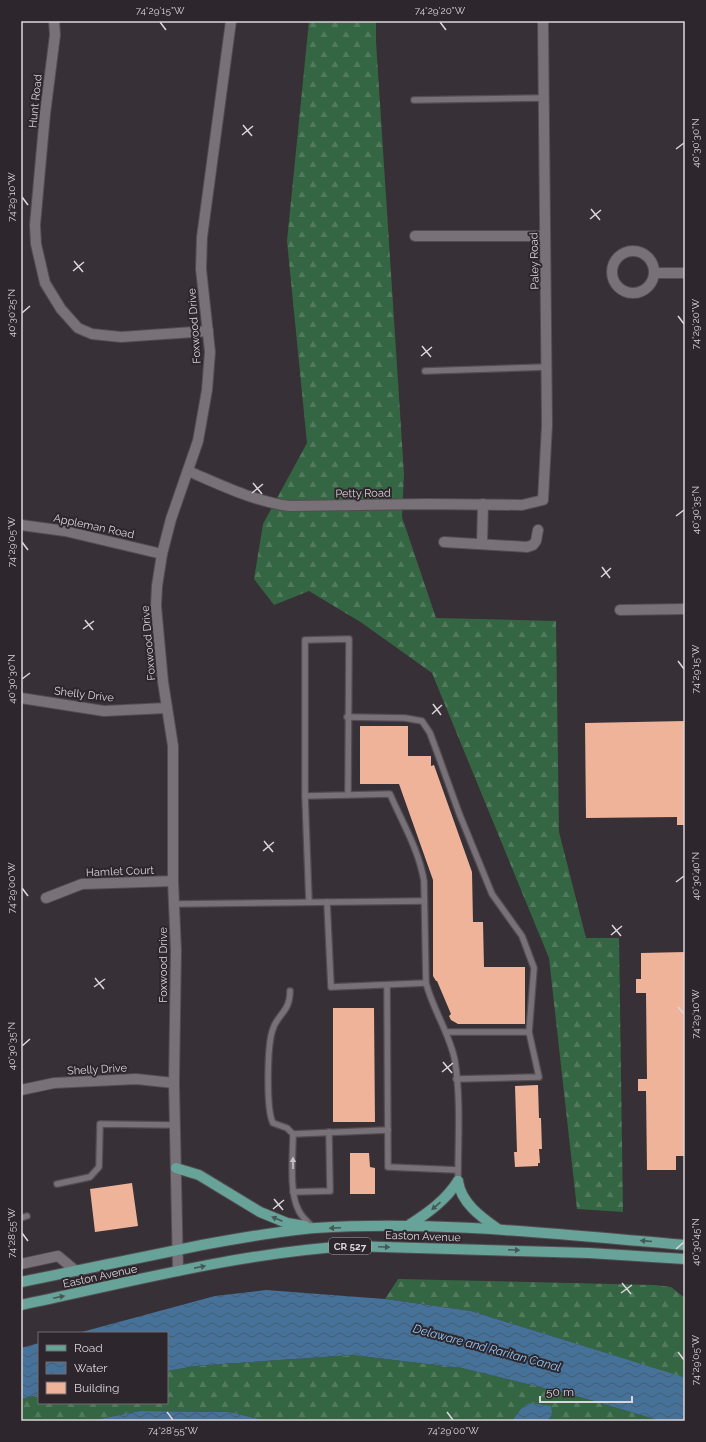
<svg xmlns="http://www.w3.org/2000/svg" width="706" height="1442" font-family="Raleway,sans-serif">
<defs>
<pattern id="forest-firs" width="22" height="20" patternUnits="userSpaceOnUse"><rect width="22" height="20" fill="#356643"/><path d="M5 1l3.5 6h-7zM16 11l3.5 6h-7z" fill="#527b5e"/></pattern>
<pattern id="water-waves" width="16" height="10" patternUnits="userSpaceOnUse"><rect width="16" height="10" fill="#467299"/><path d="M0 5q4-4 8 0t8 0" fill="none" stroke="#445c71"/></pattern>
</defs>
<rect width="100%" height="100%" fill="#373036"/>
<g fill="url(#forest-firs)">
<path d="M309,21H376V42L404,474L402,517L436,618L556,621L559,832L586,938H619L623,1212L577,1209L549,958L432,673L362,623L309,591L274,605L254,579L263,524L307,443L287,241Z"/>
<path d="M398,1279L655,1285L671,1287L685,1298V1378L471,1311L385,1299Z"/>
<path d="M352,1355L462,1368L580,1397L661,1421H547L552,1415L520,1410L512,1421H268L229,1412L140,1411L89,1421H21V1399L39,1395V1403H167V1371L195,1366Z"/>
</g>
<g fill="url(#water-waves)">
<path d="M266,1290L385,1299L471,1311L680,1376L685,1378V1421H661L580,1397L462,1368L352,1355L195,1366L167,1371V1333H78L215,1296Z"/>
<path d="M39,1343V1395L21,1399V1348Z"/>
<path d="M529,1403L551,1406L552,1415L547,1421H512L520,1410Z"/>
<path d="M140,1411L229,1412L268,1421H89Z"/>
</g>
<g fill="#eeb399">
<path d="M685,721V825H677V817L586,818L585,723Z"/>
<path d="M360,726H408V756H431V766L434,765L472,872L473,922H483L484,967H525V1024H458L451,1020L449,1016L451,1014L437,981H436L433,976V880L399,784H360Z"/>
<path d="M685,952V1156H676V1170H647L646,1091H638V1079H647L646,993H636V979H641V953Z"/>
<path d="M333,1008H374L375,1122H333Z"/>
<path d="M538,1085L539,1118H541L542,1149H539L540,1163H538V1166L515,1167L514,1152H517L515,1086Z"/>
<path d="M350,1153H369L370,1167L375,1168V1194H350Z"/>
<path d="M132,1183L138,1226L95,1232L90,1189Z"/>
</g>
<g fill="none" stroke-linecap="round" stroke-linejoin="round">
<defs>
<g id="service">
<path d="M414,100L544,98"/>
<path d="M425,371L547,367"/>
<path d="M347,717L405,718L422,721L430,733L437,752L459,813L492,894L522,936L534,968L529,1032L539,1077L456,1079"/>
<path d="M348,795L349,639L305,640V796L390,794C402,822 419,850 424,881L426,983C433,1010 450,1034 455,1061C461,1100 458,1141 458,1181"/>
<path d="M305,796L309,902"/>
<path d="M327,902L331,987L426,983"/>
<path d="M174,904L424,901"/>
<path d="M387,985L388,1167L458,1170"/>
<path d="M290,991C290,997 289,1003 286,1008C282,1015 275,1021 273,1029C267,1044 266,1110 273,1123L287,1128L293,1134L388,1130"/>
<path d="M446,1032H529"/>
<path d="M293,1134C293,1155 289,1191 298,1209C301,1217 309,1223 314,1228"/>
<path d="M57,1184L90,1177L99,1167L100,1124L175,1125"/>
<path d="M293,1192L330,1191L329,1132"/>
<path d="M21,1218L27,1216"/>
</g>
<g id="minor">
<path d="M54,21L55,35L45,114L35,225L36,244L45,283L61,309L78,328L92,334L121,337L208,331"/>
<path d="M415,236H545"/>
<circle cx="633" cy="272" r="21"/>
<path d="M654,273H685"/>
<path d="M188,471C221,485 253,501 289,506L426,504L522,505L543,500L547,425L543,21"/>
<path d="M21,525L65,531L162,554"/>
<path d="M444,542L527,547L533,545L536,541L538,530"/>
<path d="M482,544L483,504"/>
<path d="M620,610L685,609"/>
<path d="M21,698L104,711L167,708"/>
<path d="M46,898L82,884L173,881"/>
<path d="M21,1090L54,1083L136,1079L174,1083"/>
<path d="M21,1264L58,1256L76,1271"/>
<path d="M178,1271L174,1083L176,951L173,881V746L163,682L156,606L157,586L162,554L171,519L198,441L207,390L210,352L201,269L202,237L231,21"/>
</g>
<g id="primary">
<path d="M176,1168L199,1175L260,1212L287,1223L305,1226"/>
<path d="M458,1181C461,1203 481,1217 498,1229"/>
<path d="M409,1225C428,1213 446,1200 458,1181"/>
<path d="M21,1282C81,1270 142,1257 202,1245C240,1238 278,1231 315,1228C439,1220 562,1235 685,1245"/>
<path d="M21,1305C130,1282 239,1253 350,1246L589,1253L685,1259"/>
</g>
</defs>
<use href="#service" stroke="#534d53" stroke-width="8"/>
<use href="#minor" stroke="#534d53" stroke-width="12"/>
<use href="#primary" stroke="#534d53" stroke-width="12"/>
<use href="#service" stroke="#787178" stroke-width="5.5"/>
<use href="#minor" stroke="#787178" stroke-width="10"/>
<use href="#primary" stroke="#67a398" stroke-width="10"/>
</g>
<defs><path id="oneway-solid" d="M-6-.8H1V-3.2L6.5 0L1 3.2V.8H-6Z"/></defs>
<use fill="#c7c2c6" href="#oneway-solid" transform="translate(293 1163) rotate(-90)"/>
<g fill="#445857">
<use href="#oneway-solid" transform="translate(436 1206) rotate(139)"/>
<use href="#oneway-solid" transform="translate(277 1219) rotate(-157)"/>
<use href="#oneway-solid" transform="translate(335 1228) rotate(178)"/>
<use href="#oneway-solid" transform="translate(646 1241) rotate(-175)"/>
<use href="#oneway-solid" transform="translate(384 1247) rotate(2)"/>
<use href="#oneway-solid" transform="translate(514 1250) rotate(2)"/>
<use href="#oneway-solid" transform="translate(200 1267) rotate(-11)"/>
<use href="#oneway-solid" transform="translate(59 1297) rotate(-12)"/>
</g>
<path fill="none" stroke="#dbd6da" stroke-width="1.5" d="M160,22L166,30M440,22L446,30M243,125L252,136M242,135L253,126M676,149L684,143M22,197L28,205M591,209L600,220M590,219L601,210M74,261L83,272M73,271L84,262M22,313L30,306M678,316L684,324M422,346L431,357M421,356L432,347M253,483L262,494M252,493L263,484M676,516L684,510M22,542L28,550M602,567L610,578M601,577L611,568M85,620L93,630M83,629L94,621M678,661L684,669M22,679L30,673M433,704L441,715M432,714L442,705M264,841L273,852M263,851L274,842M676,882L684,876M22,888L28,896M612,925L621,936M611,935L622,926M95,978L104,989M94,987L105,979M678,1007L684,1014M22,1046L30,1039M443,1062L452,1073M442,1072L453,1063M274,1199L283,1210M273,1209L284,1200M22,1233L28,1241M676,1249L684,1242M622,1283L631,1294M621,1293L632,1285M678,1352L684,1360M167,1412L173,1420M447,1412L453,1420"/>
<g text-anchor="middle" stroke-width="4" stroke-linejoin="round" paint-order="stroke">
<rect fill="#2d262c" stroke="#a7a1a6" stroke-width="1" x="329" y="1238" width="42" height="16" rx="3"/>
<g font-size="10" font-weight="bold" fill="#dbd6da">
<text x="350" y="1250">CR 527</text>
</g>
<g font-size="11" fill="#dbd6da" stroke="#2d262c">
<text transform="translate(35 101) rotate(-84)" y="4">Hunt Road</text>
<text transform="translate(534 261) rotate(-91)" y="4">Paley Road</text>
<text transform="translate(194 326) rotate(-94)" y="4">Foxwood Drive</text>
<text transform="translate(363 493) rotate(-1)" y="4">Petty Road</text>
<text transform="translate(94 526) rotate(12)" y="4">Appleman Road</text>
<text transform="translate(148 643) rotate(-95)" y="4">Foxwood Drive</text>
<text transform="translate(84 694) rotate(7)" y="4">Shelly Drive</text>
<text transform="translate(120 871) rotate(-2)" y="4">Hamlet Court</text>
<text transform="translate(163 965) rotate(-90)" y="4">Foxwood Drive</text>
<text transform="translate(97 1069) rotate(-3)" y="4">Shelly Drive</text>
<text transform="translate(423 1236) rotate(2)" y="4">Easton Avenue</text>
<text transform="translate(100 1276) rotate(-12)" y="4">Easton Avenue</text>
</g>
<g font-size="12" font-style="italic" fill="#91c5f4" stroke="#2d262c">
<text transform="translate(487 1348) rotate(15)" y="4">Delaware and Raritan Canal</text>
</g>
</g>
<rect width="706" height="1442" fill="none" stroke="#2d262c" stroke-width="44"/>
<rect x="38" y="1332" width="130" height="72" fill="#2d262c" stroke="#736c72"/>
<rect x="46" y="1345" width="20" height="6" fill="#67a398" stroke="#736c72"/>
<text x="74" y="1352" font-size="12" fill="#dbd6da">Road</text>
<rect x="46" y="1362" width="20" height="12" fill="url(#water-waves)" stroke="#736c72"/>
<text x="74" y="1372" font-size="12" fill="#dbd6da">Water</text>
<rect x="46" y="1382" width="20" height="12" fill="#eeb399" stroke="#736c72"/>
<text x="74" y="1392" font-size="12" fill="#dbd6da">Building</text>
<path d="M540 1396v6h92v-6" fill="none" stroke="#dbd6da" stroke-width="2"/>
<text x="546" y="1396" font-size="12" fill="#dbd6da" stroke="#2d262c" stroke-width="3" paint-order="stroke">50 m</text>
<rect x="22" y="22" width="662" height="1398" fill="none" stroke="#dbd6da" stroke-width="1.5"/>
<g font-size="10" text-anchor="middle" fill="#dbd6da">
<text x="160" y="14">74°29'15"W</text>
<text x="440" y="14">74°29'20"W</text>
<text transform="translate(695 143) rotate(-90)" y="4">40°30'30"N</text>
<text transform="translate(11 197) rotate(-90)" y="4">74°29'10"W</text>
<text transform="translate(11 313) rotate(-90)" y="4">40°30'25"N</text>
<text transform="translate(695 324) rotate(-90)" y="4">74°29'20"W</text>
<text transform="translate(695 510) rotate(-90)" y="4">40°30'35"N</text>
<text transform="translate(11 542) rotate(-90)" y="4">74°29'05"W</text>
<text transform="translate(695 669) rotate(-90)" y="4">74°29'15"W</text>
<text transform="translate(11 679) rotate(-90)" y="4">40°30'30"N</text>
<text transform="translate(695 876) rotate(-90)" y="4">40°30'40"N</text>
<text transform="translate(11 888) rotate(-90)" y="4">74°29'00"W</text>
<text transform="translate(695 1014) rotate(-90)" y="4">74°29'10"W</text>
<text transform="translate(11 1046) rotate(-90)" y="4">40°30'35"N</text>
<text transform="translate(11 1233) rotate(-90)" y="4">74°28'55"W</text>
<text transform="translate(695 1242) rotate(-90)" y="4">40°30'45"N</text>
<text transform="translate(695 1360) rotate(-90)" y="4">74°29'05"W</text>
<text x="173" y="1434">74°28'55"W</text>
<text x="453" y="1434">74°29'00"W</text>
</g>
</svg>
